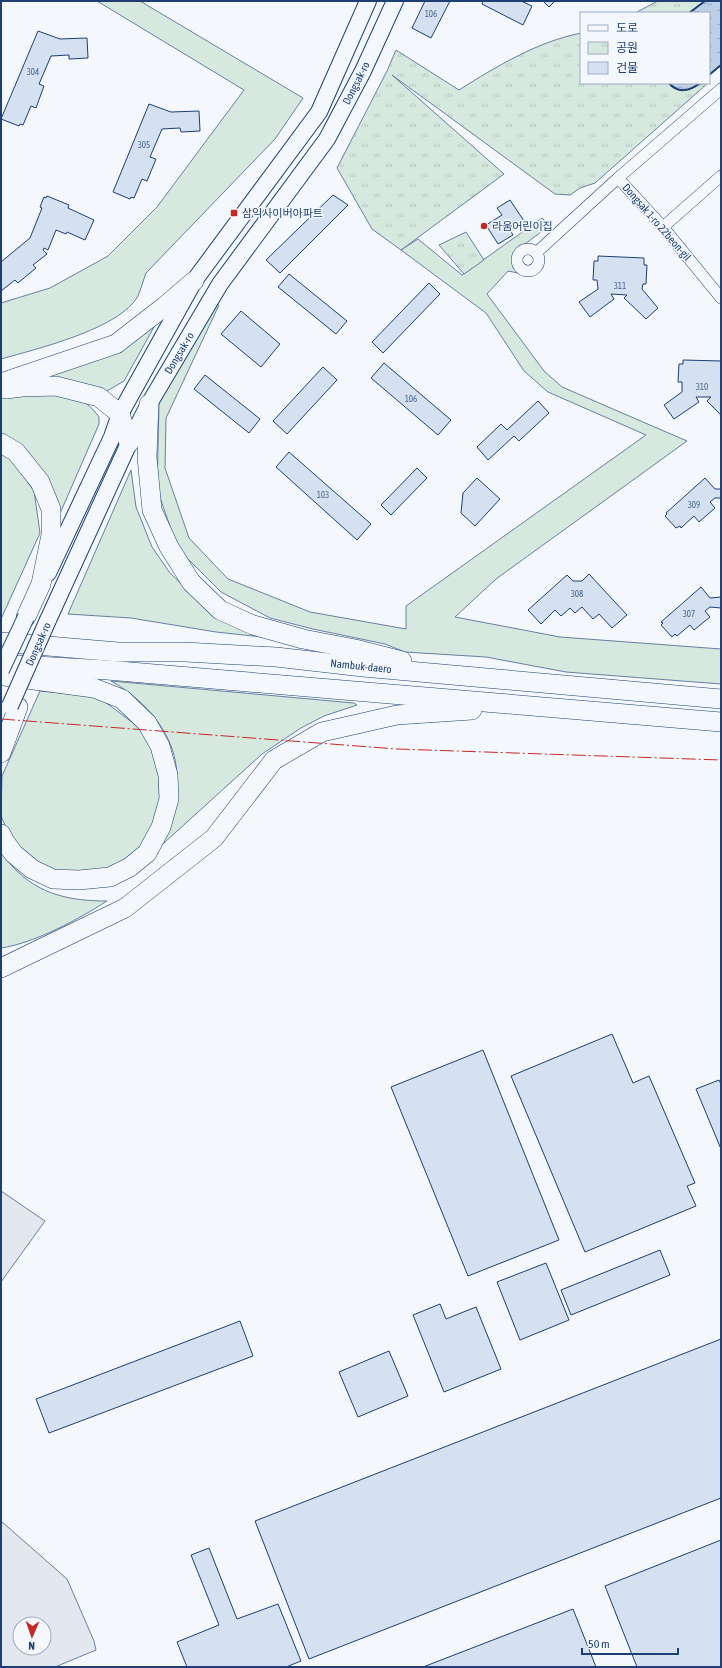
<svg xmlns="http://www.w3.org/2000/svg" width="722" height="1668" font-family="'Asap Condensed','Noto Sans KR',sans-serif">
<defs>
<pattern id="park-tufts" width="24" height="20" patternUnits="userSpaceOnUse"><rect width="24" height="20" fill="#d7e8df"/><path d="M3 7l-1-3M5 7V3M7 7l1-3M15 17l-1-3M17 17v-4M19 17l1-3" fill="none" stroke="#b8c8c3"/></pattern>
<pattern id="water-ripples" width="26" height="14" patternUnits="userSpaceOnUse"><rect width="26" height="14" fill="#bed0e5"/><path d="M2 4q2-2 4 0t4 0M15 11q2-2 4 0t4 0" fill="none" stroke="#9aaabe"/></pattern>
</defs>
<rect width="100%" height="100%" fill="#f4f7fb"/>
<g fill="#d7e8df" stroke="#687fa3">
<path d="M97,1H140L303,98L275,139L146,273C143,281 141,289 138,296C120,329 36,349 1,359V303L50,288L108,256L157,207L244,90Z"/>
<path d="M542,218L545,221V229L517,250C514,261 515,266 523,274L508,271L487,294L544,371L562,387L687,441L496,579L455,617L560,637L721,649V684L566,672L486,657L405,652L385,644L313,629L270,618L221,592L178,549L157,489L159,405L161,394L213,304L219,305L166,418L165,468L189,538L228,579L310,612L406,629V606L646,435L548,392L524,371L486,313L401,250L418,239L462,275Z"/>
<path d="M154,327L124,381L107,391L43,378L128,343Z"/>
<path d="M48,391C71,397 84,396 99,417V424L55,525L1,435V395Z"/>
<path d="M1,451L7,454L34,491L40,533L1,619Z"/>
<path d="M131,470L136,507L152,547L170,573L192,594L262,637L216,632L131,618L68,614Z"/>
<path d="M111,681L354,703L357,705L324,716L301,728L262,754L154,852C161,834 171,814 176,795C177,790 176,785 177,780C178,737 147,701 111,681Z"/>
<path d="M40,691L94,696L101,699L140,728L158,759L160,813L145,842L134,854L114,867L73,876L33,863L10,836L1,816L2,776Z"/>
<path d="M1,849C5,855 8,862 13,867C39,895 71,901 107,901C79,919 35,943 1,948Z"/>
</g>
<g fill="url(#park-tufts)" stroke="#687fa3">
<path d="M658,1H705L689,13H635Z"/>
<path d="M581,33V83H669C683,99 693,83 708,83L595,183L580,188L570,195L555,194L392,75L504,174L401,250L372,229L337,168L387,71L396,50L459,90C497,66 537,42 581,33Z"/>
<path d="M466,232L484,260L464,274L439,245Z"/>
</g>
<g fill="#e3e8f0" stroke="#687fa3" fill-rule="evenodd">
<path d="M1,1191L45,1221L1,1282Z"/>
<path d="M1,1521L67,1579L94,1641L96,1650L55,1667H1ZM20,1624H44V1648H20Z"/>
</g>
<g fill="url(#water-ripples)" stroke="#687fa3">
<path d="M705,1H721V65L709,75V13H689Z"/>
<path d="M669,83H700C690,91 678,94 669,83Z"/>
</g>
<g fill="#d5e0f0" stroke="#1d3f73">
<path d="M425,1H450L431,38L412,28Z"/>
<path d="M483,1H521L532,6L523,25L482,4Z"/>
<path d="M543,1H555L549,7Z"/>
<path d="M38,31L60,39L87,38L88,58L69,59V55L51,56L39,84L44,86L36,108L31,106L23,125L20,124L19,126L1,119Z"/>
<path d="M149,104L171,112L199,111L200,131L181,132L180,128L162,129L150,157L156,159L147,181L142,179L134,198L131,197L130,199L113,192Z"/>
<path d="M333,195L348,205L280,273L266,260Z"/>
<path d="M47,196L69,205L68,208L94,220L85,240L67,232L66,234L56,230L48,250L44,248L43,250L47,254L33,265L36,268L18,283L15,280L1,291V262L30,238L42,208L40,207L44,197L46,198Z"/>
<path d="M510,200L524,221L510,230L513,235L498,244L486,225L502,215L497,208Z"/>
<path d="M598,256L644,258V265H647L646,284H643L642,289L658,308L646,319L624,298L627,295L611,294L614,299L590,317L579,302L598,289L597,280H593L594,261H598Z"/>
<path d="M289,274L347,321L336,334L278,287Z"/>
<path d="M429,283L440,294L383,353L372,342Z"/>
<path d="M241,311L280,344L261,367L221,334Z"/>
<path d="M683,360L721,361V415L707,401L711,397H696L699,402L674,419L664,405L682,392V382H678L679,364H683Z"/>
<path d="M384,363L451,420L438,435L371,378Z"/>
<path d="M323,367L337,380L287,434L273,421Z"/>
<path d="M205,375L260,419L249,433L194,389Z"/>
<path d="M538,401L549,413L519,441L514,436L488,460L477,447L501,424L507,430Z"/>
<path d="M289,452L371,524L357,540L276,467Z"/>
<path d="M417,468L427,478L391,515L381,505Z"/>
<path d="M477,478L500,499L475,526L461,513L463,493Z"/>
<path d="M705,478L715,489H721V498H715L710,502L715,508L699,522L694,516L681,528L680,526L676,528L665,516L667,514L666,513Z"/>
<path d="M589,574L627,615L612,628L599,614L593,619L582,607L575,613L570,608L561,616L555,610L541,624L528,610L567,575L573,581H582Z"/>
<path d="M701,587L710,598L721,597V608L710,607L705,611L710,617L694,630L690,625L677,636L675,634L672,637L661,625L663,623L661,622Z"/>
<path d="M612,1034L633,1083L649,1076L695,1183L687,1186L696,1206L585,1252L511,1076Z"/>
<path d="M483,1050L559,1240L468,1276L391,1087Z"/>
<path d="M719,1080L721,1084V1149L696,1089Z"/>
<path d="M660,1250L670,1275L571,1315L561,1290Z"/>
<path d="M546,1263L569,1320L520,1340L497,1282Z"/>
<path d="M440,1304L446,1319L476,1307L501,1369L444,1392L413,1315Z"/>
<path d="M240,1321L253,1356L49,1433L36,1399Z"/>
<path d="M721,1339V1498L309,1659L255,1521Z"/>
<path d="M389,1351L408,1396L358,1417L339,1372Z"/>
<path d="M721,1540V1667H637L605,1586Z"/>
<path d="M209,1548L237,1619L278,1604L301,1661L286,1667H187L177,1642L219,1625L191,1555Z"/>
<path d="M573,1609L596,1667H423Z"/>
</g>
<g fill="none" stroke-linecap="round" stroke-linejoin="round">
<defs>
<g id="minor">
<path d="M721,89L618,178L663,227L721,298"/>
<path d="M663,227L721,176"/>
<circle cx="528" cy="260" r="11"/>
<path d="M536,253L618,178"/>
</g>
<g id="secondary">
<path d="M48,573L112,437L120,414L194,281L319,112L368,1"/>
<path d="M48,620L129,443L149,404L220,284L327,139L363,71L395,1"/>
</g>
<g id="trunk">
<path d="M1,383L116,344L165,306L194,281"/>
<path d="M6,389L22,387L56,386L99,397L120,414L129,443"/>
<path d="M149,404L147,457L152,510L169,547L191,582L220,610L253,625L303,639L355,649L402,661"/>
<path d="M1,443L16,452L40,482L51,509V535L41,584L26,617"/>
<path d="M1,642L118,652H185L276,657L363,667L721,699"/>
<path d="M1,664L107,670L721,722"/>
<path d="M1,753L18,707"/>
<path d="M1,834L5,842L14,854L32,869L53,879L79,880L110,877L130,867L147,853L161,827L169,799L168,775L160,746L147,723L122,699L94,688L4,676"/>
<path d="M1,968L125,908L214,838L274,760L322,732L397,715L472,710"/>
</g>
</defs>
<use href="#minor" stroke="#1d3f73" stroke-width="12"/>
<use href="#secondary" stroke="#1d3f73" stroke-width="18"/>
<use href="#trunk" stroke="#1d3f73" stroke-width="20"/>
<use href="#minor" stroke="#f4f7fb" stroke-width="11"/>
<use href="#secondary" stroke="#f4f7fb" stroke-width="16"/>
<use href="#trunk" stroke="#f4f7fb" stroke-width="19"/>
<defs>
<g id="secondary-bridge">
<path d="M1,670L26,617"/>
<path d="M10,706L48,620"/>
</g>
</defs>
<use href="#secondary-bridge" stroke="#1d3f73" stroke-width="18" stroke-linecap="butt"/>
<use href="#secondary-bridge" stroke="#f4f7fb" stroke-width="16"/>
<g stroke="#1d3f73" stroke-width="2">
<path d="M689,13L705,1"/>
<path d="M709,75L721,65"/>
<path d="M669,83C678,94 690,91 700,83"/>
</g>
<path stroke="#c62828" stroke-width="1" stroke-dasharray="14 3 2 3" stroke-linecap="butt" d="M1,719L397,749L721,760"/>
</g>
<g fill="#c62828" stroke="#f4f7fb" stroke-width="1.5">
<rect x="230" y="209" width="8" height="8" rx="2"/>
<circle cx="484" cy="226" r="4"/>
</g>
<g text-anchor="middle" stroke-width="3" stroke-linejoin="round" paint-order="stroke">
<g font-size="9" fill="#4b6792">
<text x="431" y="17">106</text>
<text x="33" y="75">304</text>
<text x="144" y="148">305</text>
<text x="620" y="289">311</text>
<text x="702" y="390">310</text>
<text x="411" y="402">106</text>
<text x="323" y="498">103</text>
<text x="694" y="508">309</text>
<text x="577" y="597">308</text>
<text x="689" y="617">307</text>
</g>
<g font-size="11" fill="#1d3f73" stroke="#f4f7fb">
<text transform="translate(356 83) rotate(-63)" y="4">Dongsak-ro</text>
<text transform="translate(657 222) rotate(49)" y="4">Dongsak 1-ro 22beon-gil</text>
<text transform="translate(179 353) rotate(-59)" y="4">Dongsak-ro</text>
<text transform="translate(38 644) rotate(-66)" y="4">Dongsak-ro</text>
<text transform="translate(361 666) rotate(6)" y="4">Nambuk-daero</text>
</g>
<g font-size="11" fill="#1d3f73" stroke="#f4f7fb" text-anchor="start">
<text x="242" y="217">삼익사이버아파트</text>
<text x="492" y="230">라움어린이집</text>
</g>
</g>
<rect width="722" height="1668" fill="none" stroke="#1d3f73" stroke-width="4"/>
<rect x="580" y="12" width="130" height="72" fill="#f4f7fb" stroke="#9eadc5"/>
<rect x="588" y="25" width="20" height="6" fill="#f4f7fb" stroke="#9eadc5"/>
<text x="616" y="32" font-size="12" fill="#1d3f73">도로</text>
<rect x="588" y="42" width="20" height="12" fill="url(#park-tufts)" stroke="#9eadc5"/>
<text x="616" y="52" font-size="12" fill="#1d3f73">공원</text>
<rect x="588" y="62" width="20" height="12" fill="#d5e0f0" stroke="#9eadc5"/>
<text x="616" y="72" font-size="12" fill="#1d3f73">건물</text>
<g transform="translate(32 1636) rotate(182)"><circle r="19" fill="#f4f7fb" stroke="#9eadc5"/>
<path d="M0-3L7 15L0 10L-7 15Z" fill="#c62828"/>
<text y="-6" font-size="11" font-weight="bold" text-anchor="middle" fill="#1d3f73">N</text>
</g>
<path d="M582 1648v6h96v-6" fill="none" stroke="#1d3f73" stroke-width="2"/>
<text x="588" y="1648" font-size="12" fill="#1d3f73" stroke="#f4f7fb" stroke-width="3" paint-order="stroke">50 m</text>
</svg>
